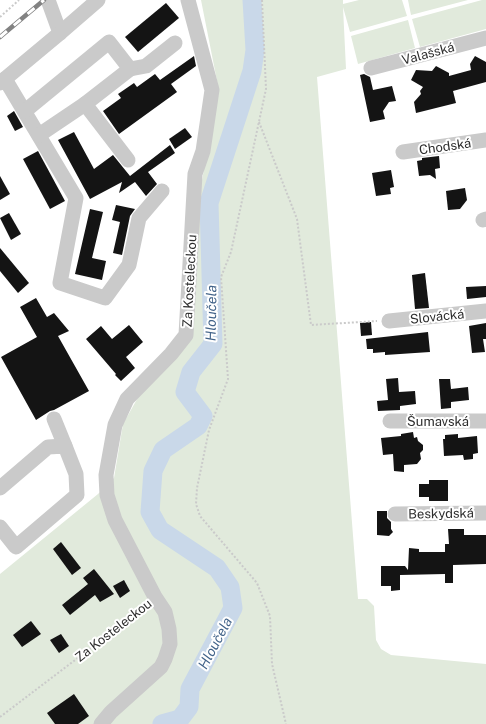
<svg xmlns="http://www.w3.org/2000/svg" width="486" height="724" font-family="'Public Sans',sans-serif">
<rect width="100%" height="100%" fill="#fff"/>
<g fill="#e1eadc">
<path d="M201,0H343V4L359,0H402L407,16L350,32L343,7L346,69L317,77L358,599H367L374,606L376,640L381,649L391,655L486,664V724H0V574L98,494L114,478L123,424L149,378L191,340L198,201L219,91Z"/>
<path d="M408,0H468L411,15Z"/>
<path d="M482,0H486V29L420,47L412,19Z"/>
<path d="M408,20L415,48L358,64L351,36Z"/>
</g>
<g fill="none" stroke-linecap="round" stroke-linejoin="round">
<path stroke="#c9d8e9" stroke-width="19" d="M162,724L180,719L189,707L190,689L233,608L230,587L217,568L160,530L150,512L153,471L163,450L198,426L203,416L185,392L191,372L213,344L209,203L252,71L255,50L252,0"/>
</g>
<g fill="#141414">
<path d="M166,3L179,18L138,52L125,37Z"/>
<path d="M194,56L196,66L171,84L177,92L119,134L103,111L121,98L118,94L134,83L137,87L155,74L160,80Z"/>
<path d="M475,56L486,62V82L453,91L456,103L416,113L414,102L421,94L420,91L423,87L411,80L416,70L432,71L436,66L449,73V76L471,70L470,64Z"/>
<path d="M364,74L370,77L373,90L392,86L396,101L389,102L383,111L385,119L370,122L360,75Z"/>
<path d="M14,111L23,127L15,131L7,116Z"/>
<path d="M185,128L192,137L175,149L169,139Z"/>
<path d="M74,132L94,169L113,155L130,176L170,145L175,153L148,172L157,184L146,196L135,182L119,193L122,182L90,199L58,140Z"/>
<path d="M38,151L65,201L50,209L23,159Z"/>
<path d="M439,156L440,168L435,169L436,179L430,175L419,176L417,161L422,160V158Z"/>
<path d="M391,170L394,187L390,188L391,194L376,196L372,173Z"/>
<path d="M0,176L10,194L0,200Z"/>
<path d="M465,188L467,200L460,209L448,210L446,191Z"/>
<path d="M116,205L135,209L130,216L122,255L113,253L120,222L112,220Z"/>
<path d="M90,209L103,212L92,258L106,261L102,280L75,274Z"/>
<path d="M9,213L21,234L11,240L0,218Z"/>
<path d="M0,248L29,283L18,293L0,271Z"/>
<path d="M425,273L429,308L415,309L412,275Z"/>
<path d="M486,286V297L467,299L466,287Z"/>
<path d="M36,298L47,317L54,313L69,331L58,336L89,391L54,410L50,411L36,420L1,357L37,337L20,307Z"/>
<path d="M371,322L372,335L361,336L360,323Z"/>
<path d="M486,323V339H483L485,352L472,353L469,326Z"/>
<path d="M129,325L143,342L126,357L135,368L121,381L115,375L116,374L86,339L101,326L112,339Z"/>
<path d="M428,332L430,352L385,355V352L373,353V349H367L366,339Z"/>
<path d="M398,378L399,392L415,391L416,404L400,406V410L378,411L377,401L388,400L386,379Z"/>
<path d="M439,379H450L451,389L468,387L469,400L451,402V408L441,409Z"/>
<path d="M413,432L414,438L417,437L418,441L423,445V450L420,453L421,459L417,464L404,465V472L394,471L393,454L383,455L381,438L401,436V434Z"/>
<path d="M458,434V438L477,436L478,453L473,454V459L464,460L463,455L444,456L443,439H445V435Z"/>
<path d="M429,480H448V501H429V497H419V484H429Z"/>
<path d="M377,511H387V518L391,522V529L393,532L389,536L377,535Z"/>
<path d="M448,529H464V535H486V564L453,565V583H445V574L400,575V590L391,591V586H381V566H405L408,570L409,548L419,549V552H445V544H449Z"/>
<path d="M61,542L81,568L72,575L53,549Z"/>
<path d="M94,569L114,594L100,602L95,595L70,615L62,605L88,584L83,578Z"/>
<path d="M124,580L130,591L120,598L113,586Z"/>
<path d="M31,621L41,634L22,647L13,635Z"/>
<path d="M61,634L69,646L59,653L50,640Z"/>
<path d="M74,694L89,716L78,724H55L47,713Z"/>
</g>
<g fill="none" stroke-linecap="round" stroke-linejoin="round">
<g stroke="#cacaca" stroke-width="2" stroke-dasharray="2 2" stroke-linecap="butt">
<path d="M262,0L266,89L231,252L221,277L228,379L209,430L197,488L196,504L200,516L257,583L270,616L272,664L286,724"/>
<path d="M0,17L19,0"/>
<path d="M259,122L297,219L311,325L377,321"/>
<path d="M0,717L116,629L145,605"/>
</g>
<g stroke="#cacaca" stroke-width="15">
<path d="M48,0L60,33"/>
<path d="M371,68L486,38"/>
<path d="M130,69L146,66L175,43"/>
<path d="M5,79L76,198L60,283L105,298L129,265L139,218L162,191"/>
<path d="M0,83L60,33L98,0"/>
<path d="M25,111L109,42L130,69L85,104"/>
<path d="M39,135L85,104L128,160"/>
<path d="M403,152L486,140"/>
<path d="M483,220L486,219"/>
<path d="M389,321L486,311"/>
<path d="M54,419L65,446"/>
<path d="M390,421H486"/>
<path d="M0,488L48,447L65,446L76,474L77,495L16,547L0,527"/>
<path d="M395,514L486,513"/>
<path d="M101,724L111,712L161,667L165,659L170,644L169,629L165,612L155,597L115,520L107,495L106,475L115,425L127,399L171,354L186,335L195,174L203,151L212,90L188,0"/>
</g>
<defs>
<path id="rail" d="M0,37L44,0"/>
</defs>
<use href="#rail" stroke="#828282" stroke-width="4.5"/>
<use href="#rail" stroke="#fff" stroke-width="3" stroke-dasharray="9" stroke-linecap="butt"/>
</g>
<g text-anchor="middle" stroke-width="4" stroke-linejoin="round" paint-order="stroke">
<g font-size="13" fill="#2d2d2d" stroke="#fff">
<text transform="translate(428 53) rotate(-15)" y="5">Valašská</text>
<text transform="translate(445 146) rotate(-8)" y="5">Chodská</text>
<text transform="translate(189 281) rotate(-87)" y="5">Za Kosteleckou</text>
<text transform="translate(437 316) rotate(-6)" y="5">Slovácká</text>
<text x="438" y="426">Šumavská</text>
<text transform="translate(441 513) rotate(-1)" y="5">Beskydská</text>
<text transform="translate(113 630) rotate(-38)" y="5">Za Kosteleckou</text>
</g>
<g font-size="14" font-style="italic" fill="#426389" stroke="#fff">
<text transform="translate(211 313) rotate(-89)" y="5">Hloučela</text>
<text transform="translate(215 643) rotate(-62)" y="5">Hloučela</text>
</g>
</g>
</svg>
